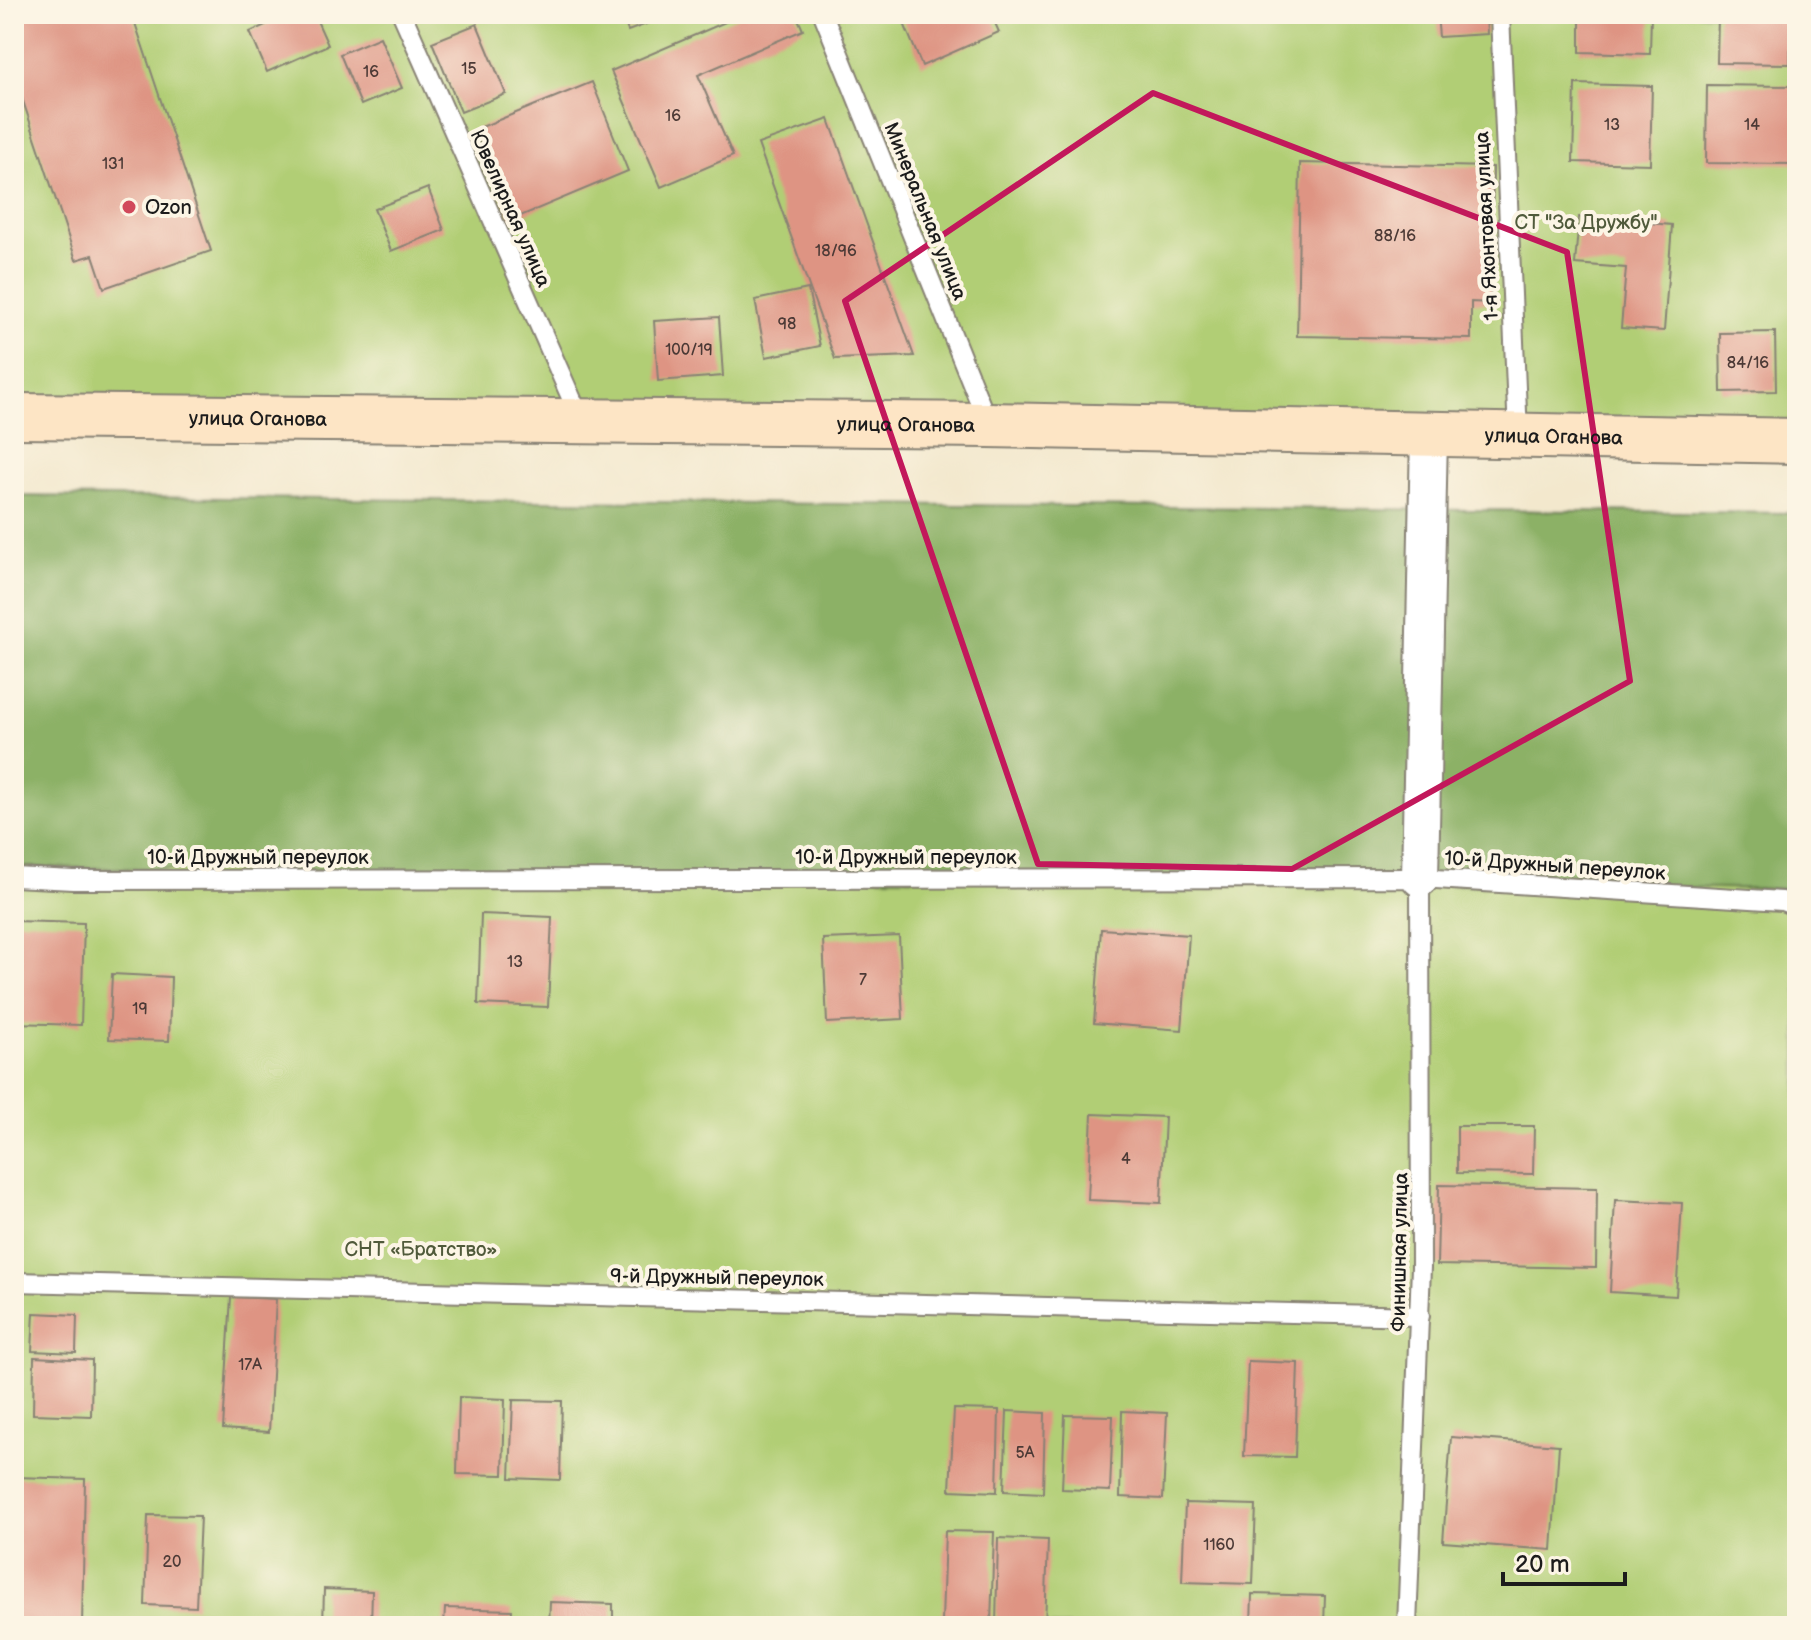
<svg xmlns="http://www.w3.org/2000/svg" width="1811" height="1640" font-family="'Balsamiq Sans',sans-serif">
<rect width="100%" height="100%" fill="#fcf5e5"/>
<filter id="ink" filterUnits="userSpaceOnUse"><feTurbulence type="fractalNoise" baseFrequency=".0125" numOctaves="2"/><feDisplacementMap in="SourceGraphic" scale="16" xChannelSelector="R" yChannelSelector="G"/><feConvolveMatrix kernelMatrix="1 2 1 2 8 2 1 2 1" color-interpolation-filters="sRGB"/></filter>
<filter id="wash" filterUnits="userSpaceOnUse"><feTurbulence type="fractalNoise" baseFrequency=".006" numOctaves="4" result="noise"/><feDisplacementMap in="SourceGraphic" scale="32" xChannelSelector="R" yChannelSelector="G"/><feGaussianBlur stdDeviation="1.8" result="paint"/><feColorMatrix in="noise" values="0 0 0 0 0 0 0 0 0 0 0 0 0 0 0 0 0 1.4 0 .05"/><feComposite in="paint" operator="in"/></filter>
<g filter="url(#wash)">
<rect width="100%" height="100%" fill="#f3e8cd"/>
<g fill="#b1ce74" stroke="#667548" stroke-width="2">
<path d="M14,14H1797V433L14,402Z"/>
<path d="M14,867L1797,889V1626H14Z"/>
</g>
<path fill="#8cb166" stroke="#546641" stroke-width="2" d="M14,496L1797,513V889L14,867Z"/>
<g id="blocks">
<g fill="#de9483">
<path d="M14,14H132L211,251L104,288L93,255L76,260L14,74Z"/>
<path d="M289,14H314L328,45L267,72L250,32Z"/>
<path d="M621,14H673L628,31Z"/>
<path d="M744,14H796L803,30L698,75L733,156L661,187L611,71Z"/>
<path d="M900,14H991L999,32L922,66Z"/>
<path d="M1437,14H1486L1487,34L1439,37Z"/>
<path d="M1580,14H1651L1650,54L1580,52Z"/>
<path d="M1718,14H1791L1790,64L1717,63Z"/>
<path d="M477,24L506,94L461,112L432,42Z"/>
<path d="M380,37L402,88L361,105L340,54Z"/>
<path d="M592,82L628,171L511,220L474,130Z"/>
<path d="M1575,84L1652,86L1650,164L1573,162Z"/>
<path d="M1707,85L1797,86V164L1706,163Z"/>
<path d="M829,119L914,356L835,359L758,144Z"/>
<path d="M1300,163L1493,167L1491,303L1471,302V339L1297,336Z"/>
<path d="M428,188L444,230L391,251L374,209Z"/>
<path d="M1579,217L1672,225L1664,331L1621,328L1626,268L1575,264Z"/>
<path d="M808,289L820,346L766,357L755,300Z"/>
<path d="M719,317L723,376L658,381L654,321Z"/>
<path d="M1775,332L1776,391L1721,392L1720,333Z"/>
<path d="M481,914L552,917L548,1007L478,1004Z"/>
<path d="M14,921L84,923L81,1025L14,1023Z"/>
<path d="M1101,929L1189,935L1182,1030L1094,1023Z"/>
<path d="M899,936L903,1019L827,1023L823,939Z"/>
<path d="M112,974L171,977L169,1041L109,1039Z"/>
<path d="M1092,1114L1165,1117L1161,1203L1088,1200Z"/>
<path d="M1457,1126H1534L1533,1174L1457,1173Z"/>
<path d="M1439,1185L1597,1188L1596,1268L1437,1265Z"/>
<path d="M1615,1200L1682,1203L1676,1296L1610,1292Z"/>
<path d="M231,1297L276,1299L269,1432L223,1429Z"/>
<path d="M34,1313L77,1315L76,1353L32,1351Z"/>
<path d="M34,1357L92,1360L91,1416L33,1414Z"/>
<path d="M1248,1361L1298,1363L1295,1457L1244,1456Z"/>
<path d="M459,1397L505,1399L503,1475L457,1474Z"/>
<path d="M513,1400L562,1401L560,1480L510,1478Z"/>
<path d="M954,1409L999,1410L997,1492L950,1490Z"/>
<path d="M1007,1411L1045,1413L1043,1493L1004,1491Z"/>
<path d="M1122,1411L1167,1413L1163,1499L1120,1497Z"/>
<path d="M1065,1415L1113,1416L1110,1491L1062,1489Z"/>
<path d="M1451,1437L1559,1445L1552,1550L1443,1542Z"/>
<path d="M14,1477L85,1479L82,1626H14Z"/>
<path d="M1185,1503L1256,1505L1253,1584L1182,1582Z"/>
<path d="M148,1515L200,1516L196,1607L145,1605Z"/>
<path d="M945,1531L994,1532L991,1624L942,1622Z"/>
<path d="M998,1538L1048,1540L1045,1626L996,1624Z"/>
<path d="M324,1589L372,1591L371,1626H323Z"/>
<path d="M1252,1594L1325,1596L1324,1626H1251Z"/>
<path d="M550,1602L613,1604V1626H549Z"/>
<path d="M445,1608L512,1610L511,1626H444Z"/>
</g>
</g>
</g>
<g filter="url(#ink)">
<use href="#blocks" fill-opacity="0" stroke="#888274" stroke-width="2"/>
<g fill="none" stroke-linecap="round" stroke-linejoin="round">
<defs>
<g id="lane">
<path d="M402,14L581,420"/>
<path d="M823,14L988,423"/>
<path d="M1500,14L1518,435"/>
<path d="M14,877L73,880L1420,878L1782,901L1797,907"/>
<path d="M14,1282L1420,1316"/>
<path d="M1407,1626L1421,1267L1420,878"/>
</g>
<path id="street" d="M1420,878L1429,435"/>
<g id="secondary">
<path id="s1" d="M14,416L988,425L1797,441"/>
</g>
</defs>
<use href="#lane" stroke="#888274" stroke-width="22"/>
<use href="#street" stroke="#888274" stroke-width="40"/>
<use href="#secondary" stroke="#888274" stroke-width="48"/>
<use href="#lane" stroke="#fff" stroke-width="18"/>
<use href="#street" stroke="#fff" stroke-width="36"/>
<use href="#secondary" stroke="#fde5c5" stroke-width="44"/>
</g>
</g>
<path fill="none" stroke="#c2185b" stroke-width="6" stroke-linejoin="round" d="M1153,93L1567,252L1630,681L1292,869L1038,864L845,301Z"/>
<circle fill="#d1495b" stroke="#fcf5e5" stroke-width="3" cx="129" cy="207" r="8"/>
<g text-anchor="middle" stroke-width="8" stroke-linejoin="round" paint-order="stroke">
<g font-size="16" fill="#4c3a36">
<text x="469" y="74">15</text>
<text x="371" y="77">16</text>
<text x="673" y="121">16</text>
<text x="1612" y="130">13</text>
<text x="1752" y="130">14</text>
<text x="113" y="169">131</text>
<text x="1395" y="241">88/16</text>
<text x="836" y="256">18/96</text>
<text x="787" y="329">98</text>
<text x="689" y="355">100/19</text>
<text x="1748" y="368">84/16</text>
<text x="515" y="967">13</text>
<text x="863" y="985">7</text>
<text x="140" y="1014">19</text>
<text x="1126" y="1164">4</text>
<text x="250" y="1370">17А</text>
<text x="1025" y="1458">5А</text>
<text x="1219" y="1550">1160</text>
<text x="172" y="1567">20</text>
</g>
<g font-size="20" fill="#1c1c1c" stroke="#fcf5e5" text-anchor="start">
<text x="145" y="214">Ozon</text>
</g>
<g font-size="20" fill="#1c1c1c" stroke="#fcf5e5">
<text transform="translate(511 208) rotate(66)" y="7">Ювелирная улица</text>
<text transform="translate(926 211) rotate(68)" y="7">Минеральная улица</text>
<text transform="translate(1486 226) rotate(-93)" y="7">1-я Яхонтовая улица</text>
<text dy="7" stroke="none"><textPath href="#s1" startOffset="244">улица Оганова</textPath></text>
<text dy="7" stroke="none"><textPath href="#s1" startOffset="892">улица Оганова</textPath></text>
<text dy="7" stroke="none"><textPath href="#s1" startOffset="1540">улица Оганова</textPath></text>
<text x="258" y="864">10-й Дружный переулок</text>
<text x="906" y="864">10-й Дружный переулок</text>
<text transform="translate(1555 865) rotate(4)" y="7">10-й Дружный переулок</text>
<text transform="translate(1399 1252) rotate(-89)" y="7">Финишная улица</text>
<text transform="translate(717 1277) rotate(1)" y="7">9-й Дружный переулок</text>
</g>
<g font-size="20" fill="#505a3b" stroke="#fcf5e5">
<text x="1586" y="229">СТ "За Дружбу"</text>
<text x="421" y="1256">СНТ «Братство»</text>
</g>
</g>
<rect width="1811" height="1640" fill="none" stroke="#fcf5e5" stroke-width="48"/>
<path d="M1503 1572v12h122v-12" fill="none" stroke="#1c1c1c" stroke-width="4"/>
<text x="1515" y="1572" font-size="24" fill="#1c1c1c" stroke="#fcf5e5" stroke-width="6" paint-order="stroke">20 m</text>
</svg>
